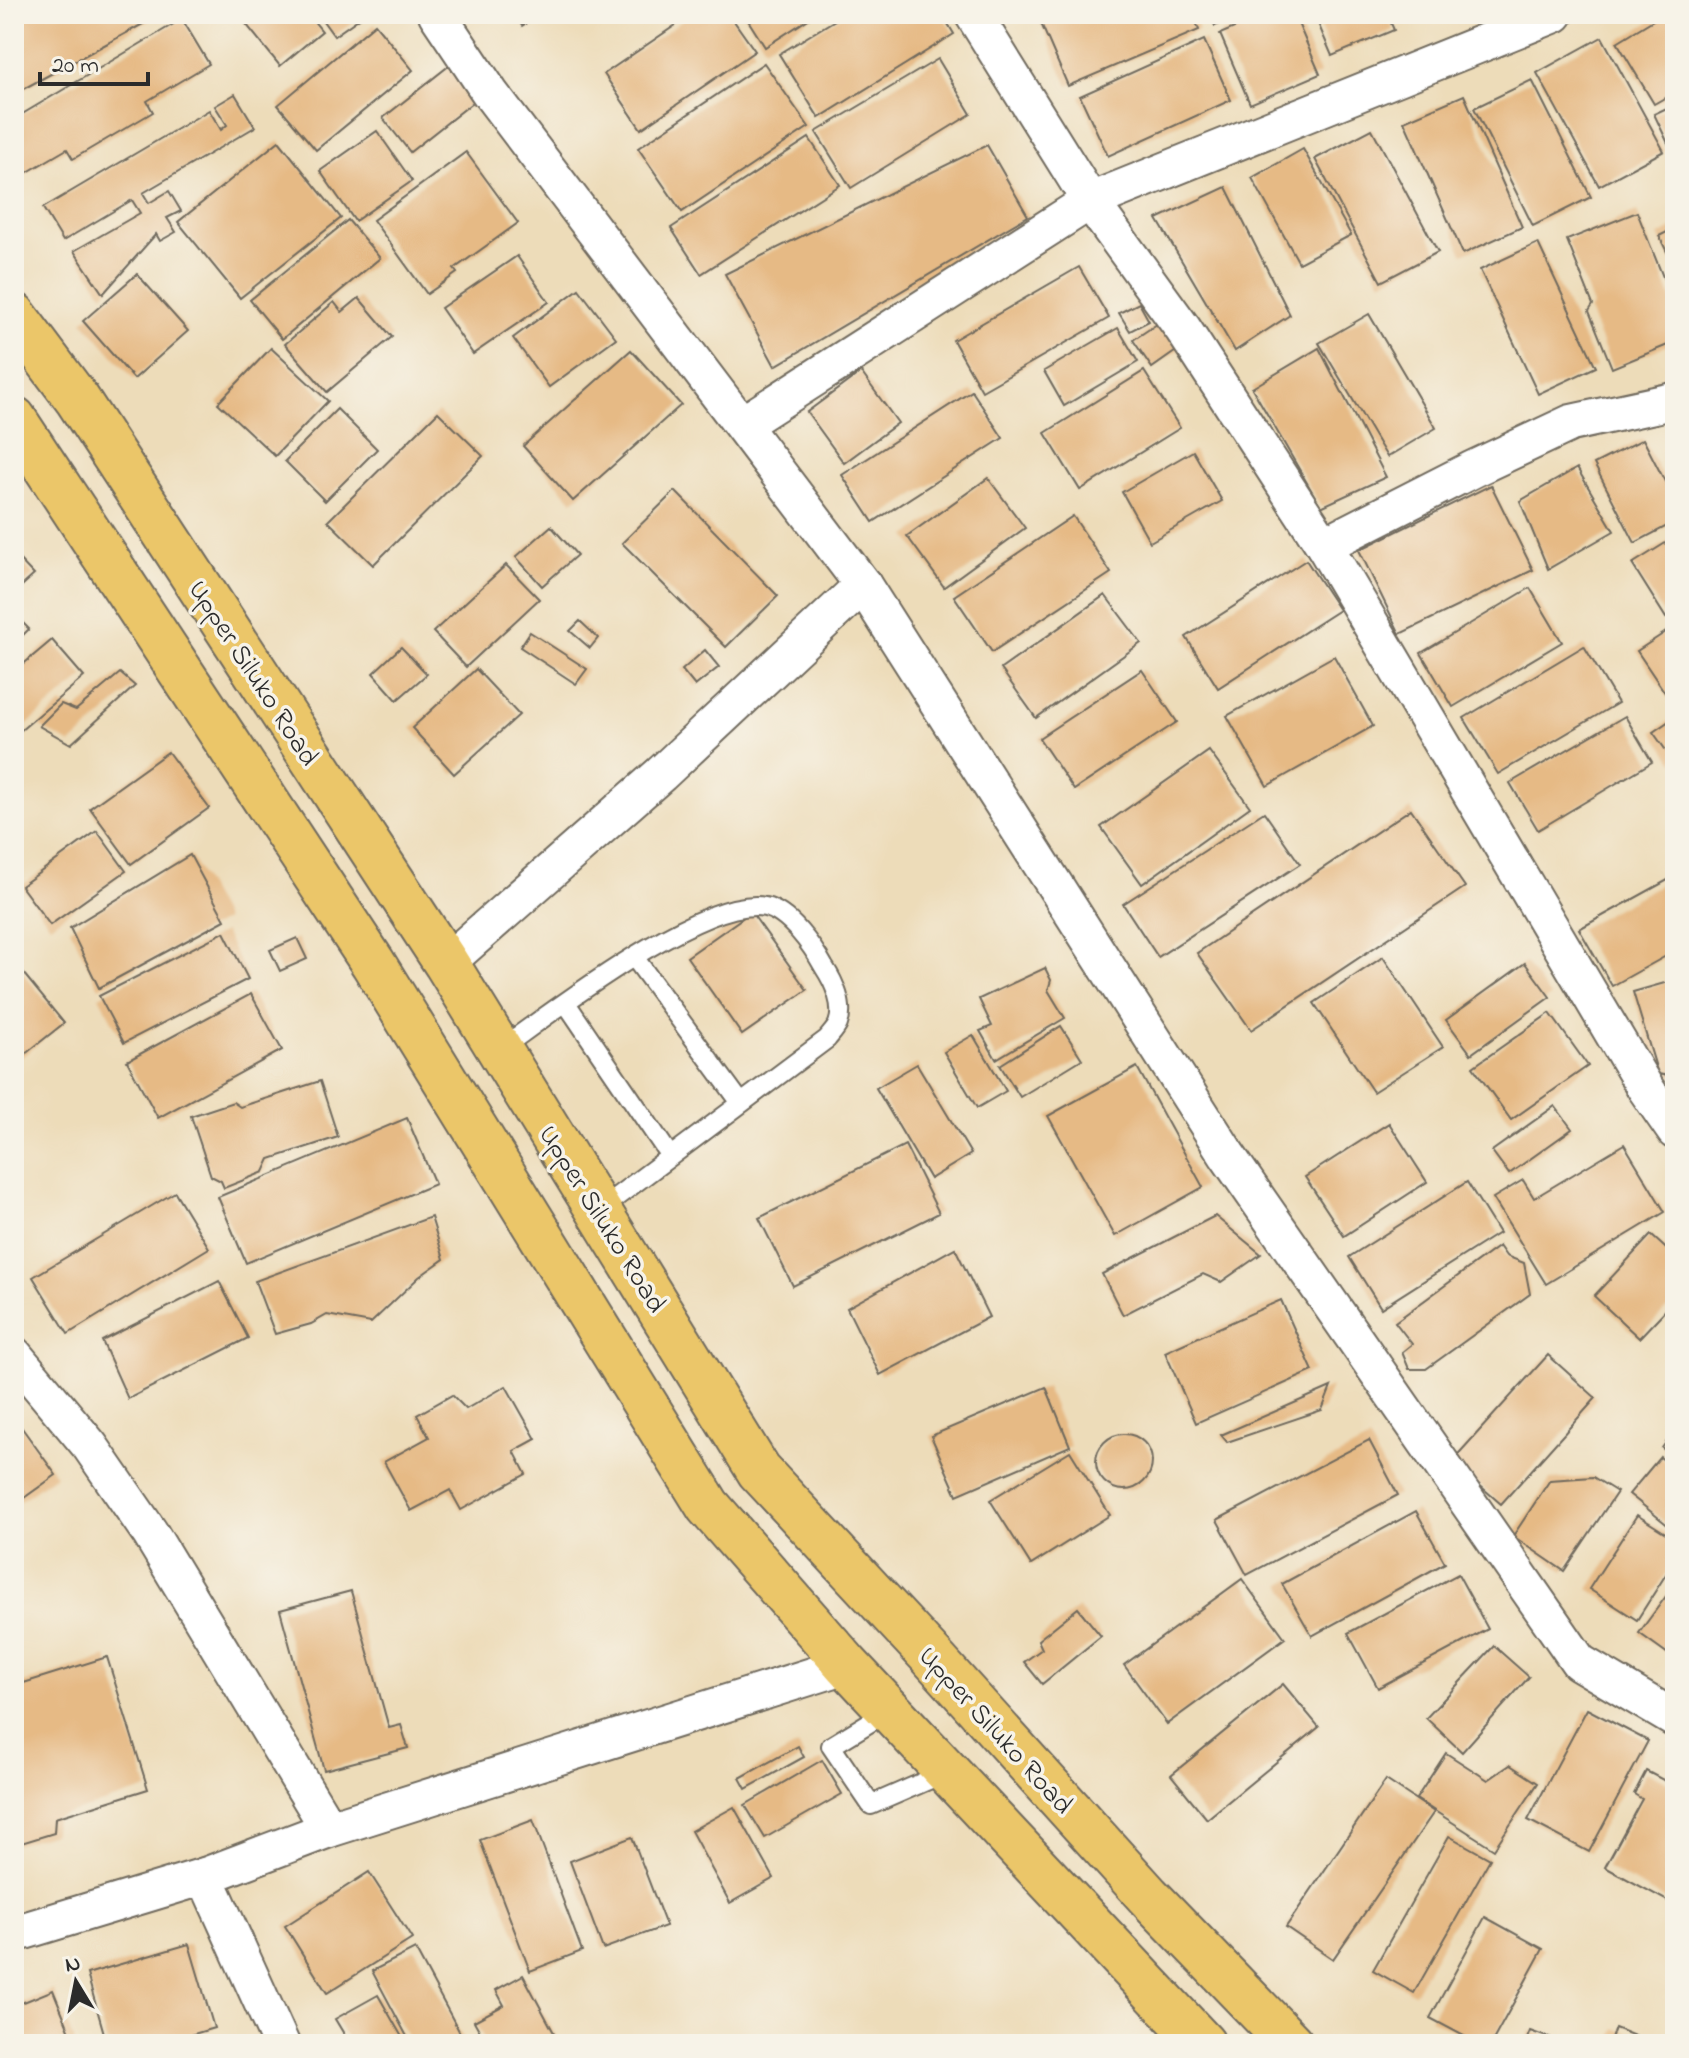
<svg xmlns="http://www.w3.org/2000/svg" width="1689" height="2058" font-family="'Indie Flower',sans-serif">
<rect width="100%" height="100%" fill="#f7f3e8"/>
<filter id="ink" filterUnits="userSpaceOnUse"><feTurbulence type="fractalNoise" baseFrequency=".0125" numOctaves="2"/><feDisplacementMap in="SourceGraphic" scale="16" xChannelSelector="R" yChannelSelector="G"/><feConvolveMatrix kernelMatrix="1 2 1 2 8 2 1 2 1" color-interpolation-filters="sRGB"/></filter>
<filter id="wash" filterUnits="userSpaceOnUse"><feTurbulence type="fractalNoise" baseFrequency=".006" numOctaves="4" result="noise"/><feDisplacementMap in="SourceGraphic" scale="32" xChannelSelector="R" yChannelSelector="G"/><feGaussianBlur stdDeviation="1.8" result="paint"/><feColorMatrix in="noise" values="0 0 0 0 0 0 0 0 0 0 0 0 0 0 0 0 0 1.4 0 .05"/><feComposite in="paint" operator="in"/></filter>
<g filter="url(#wash)">
<rect width="100%" height="100%" fill="#eddcb9"/>
<g id="blocks">
<g fill="#e6ba85">
<path d="M14,14H152L154,18L14,94Z"/>
<path d="M238,14H308L322,31L280,66Z"/>
<path d="M318,14H365L334,36Z"/>
<path d="M514,14H541L522,26Z"/>
<path d="M692,14H729L755,51L641,129L604,74Z"/>
<path d="M744,14H816L765,47Z"/>
<path d="M845,14H942L954,34L819,118L779,54Z"/>
<path d="M1057,14H1193L1199,30L1068,86L1040,21Z"/>
<path d="M1210,14H1246L1215,26Z"/>
<path d="M1267,14H1294L1320,74L1250,104L1220,34Z"/>
<path d="M1314,14H1387L1394,30L1332,56Z"/>
<path d="M1663,14H1675V92L1654,104L1617,42Z"/>
<path d="M182,19L209,64L147,101L153,112L73,159L67,149L14,180V119Z"/>
<path d="M375,24L413,70L316,150L278,105Z"/>
<path d="M1602,37L1664,151L1599,186L1537,73Z"/>
<path d="M1204,40L1231,100L1108,156L1080,96Z"/>
<path d="M938,59L971,114L851,188L816,132Z"/>
<path d="M764,63L809,127L682,212L638,148Z"/>
<path d="M450,65L477,99L410,152L383,118Z"/>
<path d="M1532,80L1591,197L1533,226L1474,108Z"/>
<path d="M235,94L255,127L143,193L149,203L169,191L181,211L167,218L176,232L160,241L156,234L103,294L74,251L140,213L132,200L63,241L43,208L209,110L221,130L227,125L215,106Z"/>
<path d="M1464,95L1522,227L1463,254L1404,121Z"/>
<path d="M1675,104V158L1654,114Z"/>
<path d="M1372,129L1438,252L1381,282L1315,159Z"/>
<path d="M377,131L412,181L355,221L320,171Z"/>
<path d="M809,138L840,185L701,274L671,228Z"/>
<path d="M279,141L341,218L240,298L178,222Z"/>
<path d="M987,145L1028,216L775,366L725,274Z"/>
<path d="M1303,149L1351,235L1299,263L1252,178Z"/>
<path d="M466,152L518,223L454,269L457,273L427,294L373,220Z"/>
<path d="M1226,187L1290,315L1235,351L1157,219Z"/>
<path d="M1637,212L1675,307V342L1612,368L1589,311L1593,305L1567,240Z"/>
<path d="M348,220L380,258L282,339L250,300Z"/>
<path d="M1675,228V268L1659,236Z"/>
<path d="M1538,243L1596,367L1538,394L1480,270Z"/>
<path d="M517,256L549,302L473,354L441,308Z"/>
<path d="M1079,267L1109,318L982,391L953,340Z"/>
<path d="M137,274L188,331L134,379L83,321Z"/>
<path d="M579,289L616,338L549,387L513,338Z"/>
<path d="M359,298L392,337L327,392L285,344L334,302L342,312Z"/>
<path d="M1139,303L1149,321L1130,331L1119,313Z"/>
<path d="M1369,314L1436,428L1387,457L1319,343Z"/>
<path d="M1160,322L1179,349L1152,368L1133,340Z"/>
<path d="M1118,328L1138,362L1064,406L1044,371Z"/>
<path d="M271,348L328,401L275,456L218,403Z"/>
<path d="M1319,348L1386,477L1321,507L1252,388Z"/>
<path d="M631,350L681,405L573,501L523,446Z"/>
<path d="M1144,371L1180,428L1080,490L1045,433Z"/>
<path d="M861,372L898,423L844,463L807,412Z"/>
<path d="M972,391L1003,438L873,522L842,475Z"/>
<path d="M337,409L377,449L325,501L285,461Z"/>
<path d="M438,412L483,456L373,565L328,521Z"/>
<path d="M1643,439L1675,501V522L1635,543L1594,464Z"/>
<path d="M1193,451L1222,501L1150,542L1122,492Z"/>
<path d="M1577,468L1614,531L1548,569L1520,501Z"/>
<path d="M988,478L1025,528L944,587L907,536Z"/>
<path d="M1491,485L1533,570L1400,634L1359,550Z"/>
<path d="M675,491L778,596L726,647L622,543Z"/>
<path d="M1073,516L1111,573L992,652L954,596Z"/>
<path d="M551,526L577,555L542,586L516,557Z"/>
<path d="M1675,537V612L1666,618L1632,564Z"/>
<path d="M14,554L34,575L14,593Z"/>
<path d="M1306,560L1339,610L1218,688L1186,637Z"/>
<path d="M506,565L539,599L466,667L433,632Z"/>
<path d="M1530,588L1562,642L1453,707L1421,653Z"/>
<path d="M1105,595L1141,643L1036,718L1001,669Z"/>
<path d="M14,614L29,629L14,644Z"/>
<path d="M580,621L598,638L590,648L570,631Z"/>
<path d="M1675,626V701L1672,703L1637,651Z"/>
<path d="M530,632L587,669L576,684L520,647Z"/>
<path d="M52,640L84,677L14,736V672Z"/>
<path d="M1584,646L1618,703L1498,774L1464,718Z"/>
<path d="M401,647L427,674L397,700L373,673Z"/>
<path d="M705,650L719,667L695,686L682,670Z"/>
<path d="M1334,656L1373,726L1267,786L1227,716Z"/>
<path d="M476,669L519,715L454,774L412,728Z"/>
<path d="M1142,670L1177,722L1074,790L1039,738Z"/>
<path d="M120,673L135,686L71,744L39,726L61,704L76,710Z"/>
<path d="M1625,716L1652,762L1538,830L1510,783Z"/>
<path d="M1675,717V763L1653,732Z"/>
<path d="M1209,751L1250,807L1142,884L1101,827Z"/>
<path d="M168,752L209,808L131,864L90,808Z"/>
<path d="M1411,809L1465,887L1251,1030L1197,953Z"/>
<path d="M1264,812L1300,864L1158,957L1123,904Z"/>
<path d="M97,831L126,871L50,925L21,886Z"/>
<path d="M190,855L225,920L99,988L70,928Z"/>
<path d="M1675,876V951L1612,986L1579,929Z"/>
<path d="M751,912L807,990L742,1035L687,957Z"/>
<path d="M224,932L248,979L124,1043L99,996Z"/>
<path d="M297,938L307,959L280,971L270,950Z"/>
<path d="M1383,957L1443,1047L1373,1092L1314,1003Z"/>
<path d="M1525,963L1550,997L1471,1054L1446,1020Z"/>
<path d="M19,968L64,1023L14,1063V972Z"/>
<path d="M1045,968L1051,980L1048,990L1065,1018L996,1059L980,1031L992,1026L979,999Z"/>
<path d="M1675,980V1077L1658,1074L1633,992Z"/>
<path d="M251,994L282,1050L158,1118L127,1061Z"/>
<path d="M1550,1013L1588,1066L1511,1120L1473,1067Z"/>
<path d="M1061,1026L1082,1059L1020,1097L1000,1065Z"/>
<path d="M973,1035L1006,1091L977,1108L944,1052Z"/>
<path d="M917,1064L971,1154L930,1179L876,1088Z"/>
<path d="M1137,1067L1203,1187L1115,1236L1048,1116Z"/>
<path d="M320,1081L338,1137L270,1159L264,1172L224,1188L221,1181L211,1176L191,1116L233,1102L240,1107Z"/>
<path d="M1555,1106L1572,1129L1509,1174L1492,1151Z"/>
<path d="M407,1118L435,1184L246,1263L218,1197Z"/>
<path d="M1389,1123L1427,1182L1344,1236L1305,1177Z"/>
<path d="M1624,1144L1665,1212L1546,1284L1493,1198L1523,1180L1534,1198Z"/>
<path d="M905,1145L939,1213L793,1286L759,1218Z"/>
<path d="M1467,1182L1499,1233L1381,1308L1349,1257Z"/>
<path d="M175,1192L209,1248L68,1334L33,1277Z"/>
<path d="M1215,1216L1261,1254L1221,1282L1203,1274L1123,1315L1102,1274Z"/>
<path d="M431,1217L444,1259L419,1277L371,1323L327,1315L311,1324L275,1334L255,1281Z"/>
<path d="M1651,1235L1675,1257V1300L1639,1338L1594,1296Z"/>
<path d="M1499,1246L1506,1256L1524,1263L1530,1294L1426,1369H1409L1402,1352L1412,1344L1395,1322Z"/>
<path d="M955,1248L989,1317L880,1375L847,1308Z"/>
<path d="M219,1281L248,1338L128,1399L102,1341Z"/>
<path d="M1281,1300L1313,1371L1196,1423L1165,1352Z"/>
<path d="M1548,1355L1596,1398L1501,1504L1452,1461Z"/>
<path d="M506,1386L536,1439L514,1451L526,1474L461,1510L450,1490L411,1511L384,1462L429,1437L417,1415L452,1395L466,1409Z"/>
<path d="M1046,1387L1070,1446L957,1495L931,1436Z"/>
<path d="M1331,1387L1322,1410L1227,1442L1221,1435Z"/>
<path d="M22,1428L56,1475L14,1505V1434Z"/>
<path d="M1675,1430V1458L1662,1448Z"/>
<circle cx="1124" cy="1462" r="28"/>
<path d="M1369,1440L1398,1495L1247,1575L1217,1520Z"/>
<path d="M1070,1451L1110,1515L1031,1565L990,1500Z"/>
<path d="M1660,1457L1675,1469V1531L1629,1494Z"/>
<path d="M1593,1477L1617,1492L1564,1571L1513,1536L1550,1480Z"/>
<path d="M1416,1511L1445,1563L1312,1636L1282,1584Z"/>
<path d="M1637,1515L1675,1539V1560L1637,1620L1589,1589Z"/>
<path d="M1458,1574L1488,1629L1378,1688L1348,1633Z"/>
<path d="M1242,1579L1285,1638L1167,1724L1124,1665Z"/>
<path d="M1675,1584V1659L1639,1633Z"/>
<path d="M351,1591L389,1728L401,1725L408,1748L324,1770L280,1610Z"/>
<path d="M1078,1608L1101,1636L1042,1684L1024,1662L1042,1649L1038,1640Z"/>
<path d="M1494,1646L1529,1677L1462,1752L1426,1718Z"/>
<path d="M107,1657L148,1789L55,1818L54,1833L15,1845L14,1686Z"/>
<path d="M1283,1684L1319,1727L1207,1819L1171,1775Z"/>
<path d="M1587,1709L1648,1741L1589,1852L1528,1820Z"/>
<path d="M798,1746L804,1757L746,1789L740,1778Z"/>
<path d="M1446,1753L1488,1780L1510,1765L1538,1783L1494,1849L1416,1799Z"/>
<path d="M822,1760L842,1794L765,1838L745,1805Z"/>
<path d="M1646,1771L1675,1786V1895L1671,1903L1605,1867L1642,1799L1634,1794Z"/>
<path d="M1386,1780L1434,1812L1333,1959L1286,1927Z"/>
<path d="M734,1807L774,1878L730,1903L691,1831Z"/>
<path d="M533,1820L582,1951L530,1971L480,1840Z"/>
<path d="M1449,1836L1490,1859L1414,1993L1373,1970Z"/>
<path d="M632,1837L666,1926L603,1949L570,1861Z"/>
<path d="M369,1872L412,1939L327,1993L285,1926Z"/>
<path d="M1485,1917L1543,1949L1491,2044H1479L1430,2018Z"/>
<path d="M189,1944L214,2028L160,2044H107L87,1974Z"/>
<path d="M415,1949L466,2044H411L372,1971Z"/>
<path d="M523,1975L560,2044H487L474,2021L504,2005L496,1990Z"/>
<path d="M53,1990L75,2044H14V2006Z"/>
<path d="M378,1995L406,2044H350L335,2019Z"/>
<path d="M1615,2028L1647,2041L1645,2044H1609Z"/>
<path d="M1530,2031L1566,2044H1525Z"/>
</g>
</g>
</g>
<g filter="url(#ink)">
<use href="#blocks" fill-opacity="0" stroke="#6f695d" stroke-width="2"/>
<g fill="none" stroke-linecap="round" stroke-linejoin="round">
<defs>
<g id="lane">
<path d="M634,957L741,1103"/>
<path d="M566,1003L670,1156"/>
<path d="M500,1049C551,1013 704,894 765,907C789,912 813,947 824,967C834,982 845,1006 838,1024C836,1029 830,1035 827,1039L599,1210"/>
<path d="M890,1710L831,1746L871,1805L949,1771"/>
</g>
<g id="street">
<path d="M437,14L490,93L863,585L1227,1155L1579,1662L1675,1719"/>
<path d="M973,14L1090,201L1183,329L1324,545L1646,1089L1675,1131"/>
<path d="M743,424L1090,201L1555,14"/>
<path d="M1324,545L1473,469L1571,423L1673,401L1675,404"/>
<path d="M446,963L661,774L863,585"/>
<path d="M14,1355L90,1446L150,1533L329,1829"/>
<path d="M205,1876L281,2044"/>
<path d="M14,1934L205,1876L329,1829L847,1665"/>
</g>
<g id="primary">
<path d="M14,315L77,399L446,963L759,1471L931,1656L1148,1896L1291,2044"/>
<path d="M14,419L373,963L708,1506L847,1665L1203,2044"/>
</g>
</defs>
<use href="#lane" stroke="#6f695d" stroke-width="22"/>
<use href="#street" stroke="#6f695d" stroke-width="40"/>
<use href="#primary" stroke="#6f695d" stroke-width="48"/>
<use href="#lane" stroke="#fff" stroke-width="18"/>
<use href="#street" stroke="#fff" stroke-width="36"/>
<use href="#primary" stroke="#ebc669" stroke-width="44"/>
</g>
</g>
<g text-anchor="middle" stroke-width="7" stroke-linejoin="round" paint-order="stroke">
<g font-size="28" fill="#2b2b2b" stroke="#f7f3e8">
<text transform="translate(255 672) rotate(57)" y="10">Upper Siluko Road</text>
<text transform="translate(604 1218) rotate(58)" y="10">Upper Siluko Road</text>
<text transform="translate(997 1729) rotate(48)" y="10">Upper Siluko Road</text>
</g>
</g>
<rect width="1689" height="2058" fill="none" stroke="#f7f3e8" stroke-width="48"/>
<g transform="translate(76 1982) rotate(350)" stroke="#f7f3e8" stroke-width="6" paint-order="stroke">
<path d="M0-6L14 30L0 20L-14 30Z" fill="#2b2b2b"/>
<text y="-12" font-size="22" font-weight="bold" text-anchor="middle" fill="#2b2b2b">N</text>
</g>
<path d="M40 72v12h108v-12" fill="none" stroke="#2b2b2b" stroke-width="4"/>
<text x="52" y="72" font-size="24" fill="#2b2b2b" stroke="#f7f3e8" stroke-width="6" paint-order="stroke">20 m</text>
</svg>
